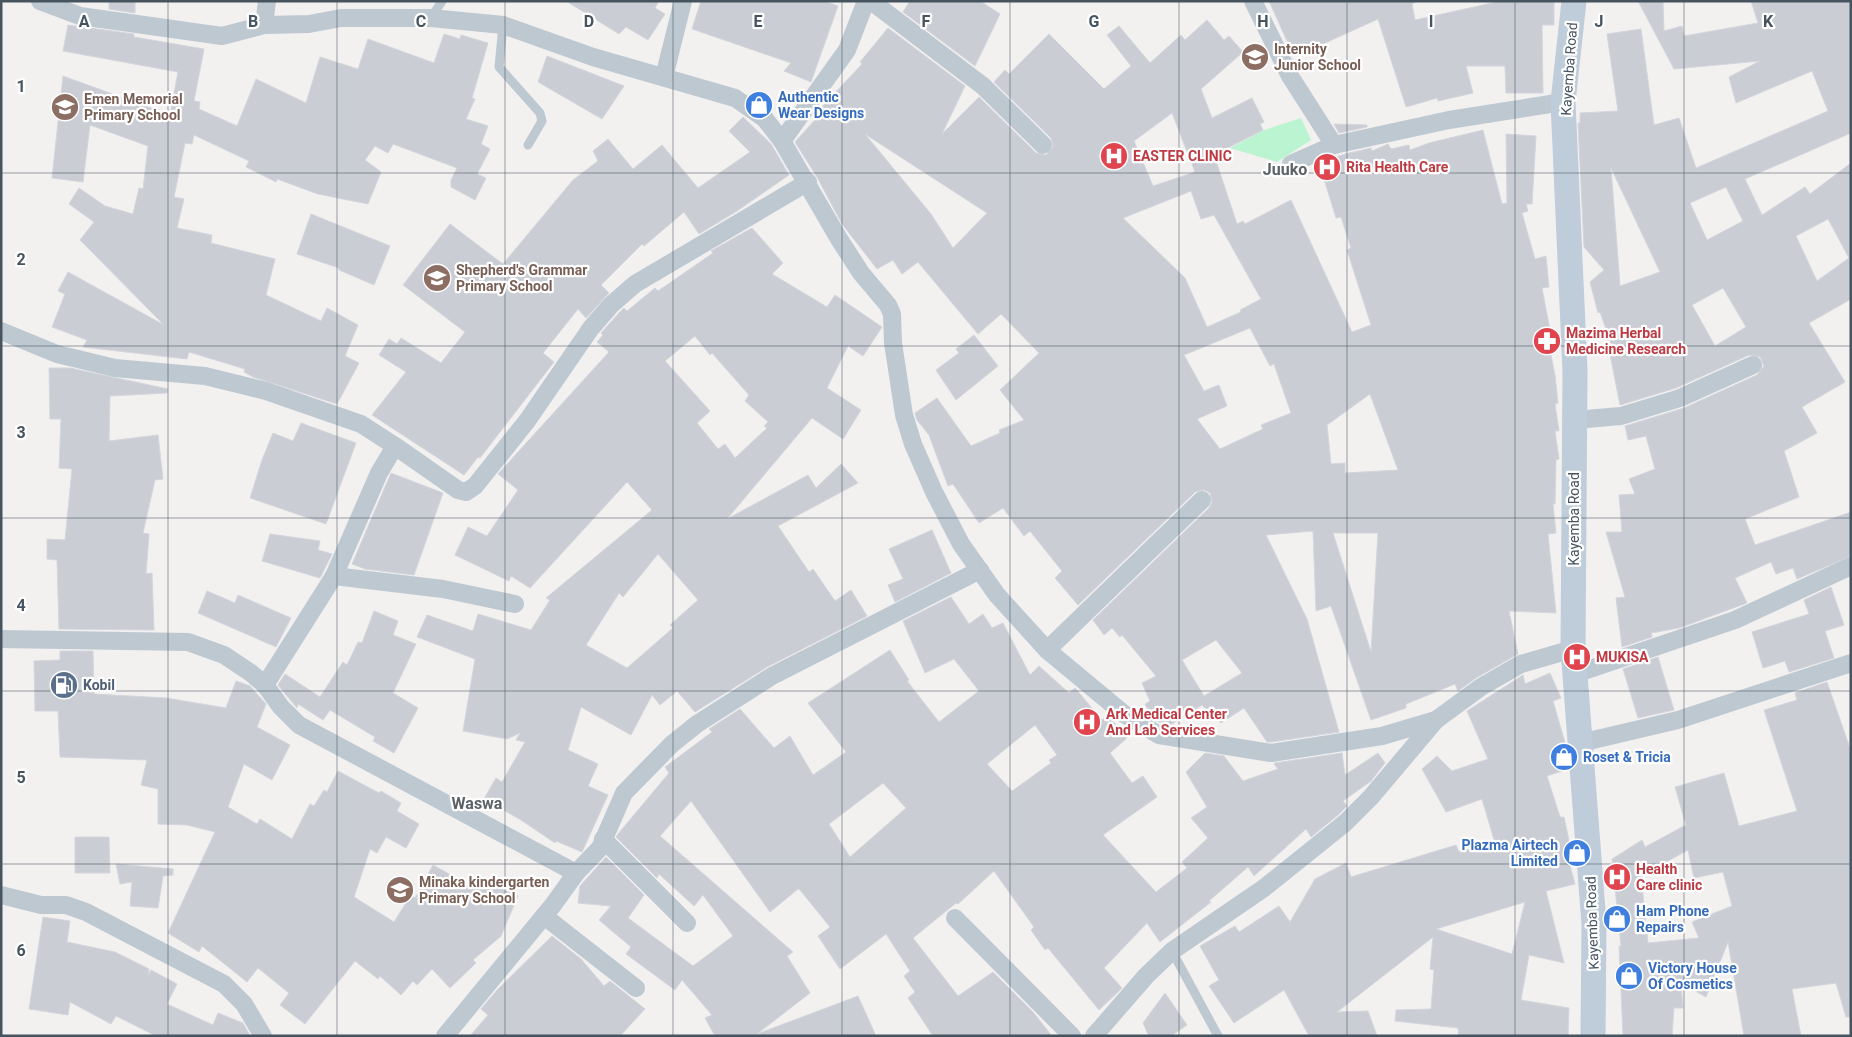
<svg xmlns="http://www.w3.org/2000/svg" width="1852" height="1037" font-family="Roboto,sans-serif">
<rect width="100%" height="100%" fill="#f3f0f0"/>
<path fill="#bbf4d1" d="M1301,118L1311,140L1277,162L1230,148L1264,130Z"/>
<g fill="#cacdd3" stroke="#d4d6dd" fill-rule="evenodd">
<path d="M109,1H135V13L109,9Z"/>
<path d="M566,1H659L655,8L665,14L648,40L626,27L619,34Z"/>
<path d="M701,1H824L838,6L811,82L784,71L791,63L692,29Z"/>
<path d="M910,1H980L1000,14L975,66L903,12Z"/>
<path d="M1269,1H1417L1412,4L1415,20L1501,1H1554V25H1542L1543,93H1506L1505,66H1466L1473,93L1438,101L1437,98L1406,107L1378,19L1301,54L1298,47L1291,50Z"/>
<path d="M1638,1H1663L1664,31L1682,26L1684,36L1758,23L1751,1H1851V133L1745,179L1762,215L1805,187L1810,194L1851,163V299L1809,323L1845,382L1802,407L1817,433L1784,451L1799,497L1745,519L1755,545L1851,512V556L1797,579L1793,568L1776,574L1771,562L1735,578L1747,603L1679,628L1651,633L1652,637L1622,647L1616,598L1625,597L1606,532H1622L1619,495L1635,494L1629,479L1655,469L1646,436L1628,440L1625,426L1684,408L1757,375L1764,366L1760,357L1749,355L1676,388L1620,405L1609,349H1613L1600,312L1598,313L1590,282L1604,270L1584,247L1578,123H1580V113L1618,111L1607,34L1641,29L1654,125L1679,118L1696,168L1828,111L1812,71L1736,103L1729,77L1760,61L1674,69ZM1611,168L1660,272L1620,286L1618,258ZM1726,187L1743,221L1707,240L1690,203ZM1828,219L1849,258L1817,281L1796,236ZM1723,288L1746,327L1715,346L1692,305Z"/>
<path d="M1207,20L1224,40L1229,36L1243,52L1201,89L1212,118L1252,98L1264,122L1260,124L1263,130L1214,155L1237,224L1243,221L1245,224L1291,200L1352,332L1371,325L1347,250L1351,248L1341,217L1336,218L1319,163L1345,154L1371,148L1372,151L1388,144L1391,149L1409,145L1410,150L1429,143L1483,130L1502,204L1507,203L1506,134L1536,136L1532,204H1526L1528,211L1522,213L1535,259L1546,256L1549,287L1542,288L1550,330L1546,331L1555,375L1558,403L1555,404L1559,431H1555L1559,459L1556,460L1555,504H1553L1556,533L1548,534L1556,613L1509,611L1518,654L1476,678L1458,691L1455,684L1406,704V708L1371,720L1331,606L1316,611L1313,531L1266,535L1307,619L1339,732L1271,742H1267L1244,708L1221,723L1202,705L1169,726L1154,720L1145,704L1150,701L1142,683L1156,676L1122,635L1120,637L1112,628L1104,635L1093,620L1209,508L1212,502L1210,493L1204,490L1195,492L1078,605L1055,578L1062,571L1030,531L1024,536L1003,508L979,523L953,484L948,486L929,435L917,420L915,413L937,398L971,446L1000,433L999,430L1024,420L1000,390L1039,353L1001,314L978,334L918,262L902,274L893,260L877,269L842,224L817,177L795,142L823,111L820,109L862,64L860,62L888,28L965,86L942,134L979,97L1036,153L1046,155L1053,147L1051,138L994,82L1005,70L1009,74L1049,34L1104,89L1131,66L1107,35L1119,26L1150,63L1181,35L1185,40ZM1172,113L1195,172L1153,186L1134,141ZM865,134L987,213L953,248L931,214ZM1191,191L1201,219L1214,215L1261,299L1240,310L1241,312L1207,327L1185,278L1123,218ZM1250,328L1270,366L1274,364L1291,413L1261,425L1263,429L1220,449L1197,419L1227,406L1219,385L1204,391L1184,355ZM1370,394L1398,470L1345,473V463L1331,464L1327,425ZM1333,533H1378L1371,652ZM1216,640L1242,673L1204,696L1182,660Z"/>
<path d="M68,25L134,34V37L204,49L194,101L200,102L199,109L237,126L256,79L306,103L320,57L358,69L368,39L434,63L444,34L460,39L461,35L488,43L472,98L475,99L466,119L488,126L481,144L490,149L477,174L486,178L475,200L451,187V180L457,168L393,144L388,153L375,146L365,160L381,172L368,204L318,194L277,179L276,182L246,167L249,161L194,135L192,144L185,143L174,197L184,199L177,228L212,235L211,243L275,259L266,295L321,321L327,308L358,325L345,356L359,363L337,404L253,377L244,372L245,369L189,352L187,359L83,347L87,340L52,327L65,294L58,291L68,272L164,325L80,240L94,222L69,204L79,188L105,206L133,214L139,188L143,189L148,146L90,125L83,182L52,178L63,76L170,115L178,72L63,51Z"/>
<path d="M547,56L624,86L602,119L538,82Z"/>
<path d="M743,117L771,144L789,175L737,211L699,234L684,212L644,246L642,244L601,285L609,293L586,318L578,309L543,353L554,362L480,458L478,457L464,475L372,415L406,372L379,355L389,339L397,344L401,338L441,363L465,332L403,285L450,224L503,264L573,180L598,161L593,151L608,139L633,169L662,145L698,188L750,152L729,131Z"/>
<path d="M1334,124L1367,125V127L1339,133Z"/>
<path d="M311,214L390,246L374,285L339,270V268L297,254Z"/>
<path d="M752,228L783,263L772,274L827,307L835,295L882,327L863,356L848,346L827,388L861,410L843,439L812,418L727,519L808,475L816,488L841,464L858,483L778,526L809,572L813,569L835,601L851,590L867,616L767,667L695,712L677,691L660,705L652,695L631,735L581,707L568,750L598,764L588,786L608,795L582,852L556,841L555,843L521,820L484,799L496,778L502,782L525,742L516,740L520,733L507,739L463,731L475,659L417,637L427,615L473,631L478,614L531,630L550,600L546,598L652,510L627,482L530,588L511,576L509,581L455,555L468,527L487,536L518,490L498,474L609,352L597,342L603,335L601,333L619,313L624,308L627,311L655,288L658,291L713,253L711,251ZM695,336L710,355L712,353L749,395L745,401L768,422L764,426L767,428L735,458L725,444L718,449L697,423L710,411L665,361ZM658,554L698,600L670,625L673,628L627,668L586,645L619,593L623,597Z"/>
<path d="M974,335L998,366L956,400L936,370L959,353L956,349Z"/>
<path d="M49,368H70L168,389L167,393L110,396L109,441L158,435L163,479L155,480L143,533L149,534L146,574L152,573L154,630L59,629L57,560L47,559V539L65,540L72,469L59,468L61,419H50Z"/>
<path d="M301,423L356,443L326,524L250,498L262,460L273,433L293,441Z"/>
<path d="M391,473L443,493L414,575L365,569L352,564Z"/>
<path d="M932,530L951,573L895,602L888,585L903,579L889,549Z"/>
<path d="M270,534L320,541L318,550L332,554L320,578L262,561Z"/>
<path d="M1831,587L1844,625L1825,631L1834,658L1789,672L1785,661L1763,668L1752,632L1809,614L1804,600Z"/>
<path d="M207,591L235,603L238,595L291,618L276,647L198,613Z"/>
<path d="M951,597L969,624L983,614L992,628L1003,623L1030,675L1039,666L1069,693L1075,688L1102,720L1108,715L1127,738L1110,753L1132,783L1143,776L1157,797L1103,835L1156,892L1187,868L1182,862L1208,838L1191,818L1207,807L1186,772L1205,753L1224,756L1243,781L1278,769L1274,764L1275,763L1342,753L1345,775L1378,753L1385,763L1371,781L1343,801L1347,806L1338,815L1311,837L1306,829L1254,876L1248,867L1209,901L1211,902L1160,942L1147,923L1104,968L1122,988L1099,1010L1048,948L1045,950L1031,930L1034,927L994,871L958,904L956,903L913,938L958,996L993,972L1033,1012L1052,1036H933L908,998L915,992L904,976L910,971L886,934L840,969L818,936L830,927L800,890L798,889L770,912L691,801L660,836L793,952L787,956L810,993L757,1034L858,996L876,1036H715L705,1018L712,1015L682,980L675,990L626,954L631,947L599,920L611,906L578,903L580,886L606,857L644,895L628,918L693,966L733,936L703,895L694,906L659,874L657,878L616,837L618,834L669,773L665,767L712,732L709,729L740,709L774,748L790,736L813,775L846,752L808,703L890,650L909,680L907,681L939,722L979,691L954,659L925,673L903,621ZM1035,725L1057,755L1049,760L1051,763L1012,791L987,764ZM883,783L906,808L850,857L829,824Z"/>
<path d="M374,611L398,621L393,635L416,644L393,693L418,708L394,753L373,741L375,737L330,710L323,720L298,704L297,708L278,685L285,674L320,697L343,662L347,665L358,642L362,643Z"/>
<path d="M60,651H93L94,694L166,698L226,708L236,681L250,686L266,704L257,727L290,745L272,780L244,764L228,807L257,824L260,819L292,839L310,804L314,806L324,790L327,792L338,771L379,793L381,791L401,803L397,811L419,824L406,848L386,837L377,853L370,849L354,897L394,922L411,895L415,898L433,865L474,888L478,879L518,896L501,936L473,960L476,963L450,988L432,969L417,985L413,981L401,995L380,976L378,979L355,961L305,1024L280,1005L289,993L258,968L247,982L202,946L199,952L168,933L215,832L187,825L158,824V789L141,785L147,760L60,757L58,711H35L34,661L60,660Z"/>
<path d="M1658,657L1674,710L1638,718L1623,669Z"/>
<path d="M1550,673L1561,698L1553,701L1566,746L1568,769L1547,776L1560,817H1564L1571,850L1566,851L1575,884L1546,891L1564,963L1529,955L1521,1000L1569,1008L1568,1036H1459L1458,1028L1395,1021L1396,1010L1431,1009L1434,970L1430,969L1433,937L1337,1012L1368,1011L1377,1036H1309L1284,990L1234,1023L1209,986L1219,980L1200,946L1235,926L1239,932L1279,906L1290,922L1315,879L1346,863L1351,877L1456,845L1459,852L1495,843L1482,799L1446,812L1422,769L1437,756L1452,771L1488,759L1467,711L1523,675L1525,684ZM1525,902L1512,954L1436,929Z"/>
<path d="M1827,682L1851,751V1017H1846L1836,983L1792,989L1801,1036H1744L1728,942L1706,997L1681,983L1683,1008H1674L1672,1036H1623L1619,946H1621L1612,859L1642,840L1645,847L1686,825L1675,787L1724,773L1739,826L1797,811L1764,710L1797,700L1795,693ZM1688,850L1694,878L1723,872L1732,906L1692,922L1699,938L1648,943L1641,876Z"/>
<path d="M75,837H109L110,873H75Z"/>
<path d="M116,864L173,869V875L163,876L158,908L130,906L132,882L120,884Z"/>
<path d="M43,917L70,921L67,942L115,952L149,969L148,976L151,970L177,984L167,1004L213,1025L218,1013L243,1023L250,1036H156L116,1016L111,1024L70,1002L68,1015L29,1009Z"/>
<path d="M552,936L581,959L604,986L610,981L645,1009L620,1036H470L488,1015L481,1009L497,990Z"/>
<path d="M1165,993L1187,1025L1171,1036H1149L1143,1023Z"/>
</g>
<g fill="none" stroke-linecap="round" stroke-linejoin="round">
<g stroke="#bdc8d1" stroke-width="9">
<path d="M431,18L442,1"/>
<path d="M503,25L499,67L540,113L542,121L528,145"/>
<path d="M1172,951L1218,1036"/>
</g>
<g stroke="#bdc8d1" stroke-width="18">
<path d="M40,1L80,16L222,36L264,25L309,24L341,18H431L503,25L593,57L735,98L765,119L782,141L839,239L861,273L888,305L892,314L893,343L904,415L913,444L934,492L961,544L997,595L1047,650L1124,714L1159,735L1271,753L1382,736L1436,720"/>
<path d="M871,1L983,86L1043,145"/>
<path d="M1253,1L1290,76L1334,145"/>
<path d="M264,25L267,1"/>
<path d="M664,77L683,1"/>
<path d="M782,141L847,50L866,1"/>
<path d="M1291,164L1334,145L1449,120L1563,102"/>
<path d="M1,331L57,354L115,368L205,376L266,391L361,424L395,446"/>
<path d="M1574,420L1621,416L1680,398L1753,365"/>
<path d="M334,576L443,589L515,604"/>
<path d="M1,639L188,642L224,655L251,673L265,685L281,707L299,725L576,873"/>
<path d="M1047,650L1202,500"/>
<path d="M1575,674L1735,620L1851,566"/>
<path d="M265,685L334,576L379,473L395,446L458,490L466,492L475,486L527,421L591,328L611,305L635,284L808,182"/>
<path d="M1580,743L1678,720L1851,663"/>
<path d="M603,839L687,923"/>
<path d="M1,895L41,905H66L86,912L224,984L244,1004L263,1036"/>
<path d="M544,916L636,988"/>
<path d="M955,918L1072,1036"/>
<path d="M445,1036L553,905L576,873L600,848L624,793L672,744L697,724L772,676L980,570"/>
<path d="M1094,1036L1146,976L1172,951L1264,888L1345,823L1371,797L1436,720L1481,687L1521,664L1573,649"/>
</g>
<path stroke="#bfccd9" stroke-width="25" d="M1574,1L1563,102L1575,371L1573,649L1594,924L1593,1036"/>
</g>
<path fill="none" stroke="#465460" stroke-width="1" stroke-opacity="0.55" d="M168,1V1036M337,1V1036M505,1V1036M673,1V1036M842,1V1036M1010,1V1036M1179,1V1036M1347,1V1036M1515,1V1036M1684,1V1036M1,173H1851M1,346H1851M1,518H1851M1,691H1851M1,864H1851"/>
<defs>
<symbol id="school-disc" viewBox="-11 -11 22 22"><circle r="9.5" fill="#8d6e63" stroke="#fff"/><path d="M0-5L7-2L0 1L-7-2ZM-4 1L0 2.5L4 1V4Q0 6-4 4Z" fill="#fff"/></symbol>
<symbol id="shop-disc" viewBox="-11 -11 22 22"><circle r="9.5" fill="#3f7fe0" stroke="#fff"/><path d="M-5-2.5h2.3a2.7 3.5 0 0 1 5.4 0H5L5.5 6h-11ZM-1.5-2.5h3a1.5 2.3 0 0 0-3 0Z" fill="#fff"/></symbol>
<symbol id="hospital-disc" viewBox="-11 -11 22 22"><circle r="9.5" fill="#e0444e" stroke="#fff"/><path d="M-5-5h3v3.5h4V-5h3V5h-3V1.5h-4V5h-3Z" fill="#fff"/></symbol>
<symbol id="pharmacy-disc" viewBox="-11 -11 22 22"><circle r="9.5" fill="#e0444e" stroke="#fff"/><path d="M-2-6h4v4h4v4h-4v4h-4v-4h-4v-4h4Z" fill="#fff"/></symbol>
<symbol id="fuel-disc" viewBox="-11 -11 22 22"><circle r="9.5" fill="#5c6f8a" stroke="#fff"/><path d="M-5.5-6h7V0h2V4h1.3V-2.5L3-4.5l.8-.8L6-3V5H2.5V1h-1V6h-7ZM-4.2-4.7v3.2H.2V-4.7Z" fill="#fff"/></symbol>
</defs>
<g fill-rule="evenodd">
<use href="#school-disc" x="1239" y="41" width="32" height="32"/>
<use href="#shop-disc" x="743" y="89" width="32" height="32"/>
<use href="#school-disc" x="49" y="91" width="32" height="32"/>
<use href="#hospital-disc" x="1098" y="140" width="32" height="32"/>
<use href="#hospital-disc" x="1311" y="151" width="32" height="32"/>
<use href="#school-disc" x="421" y="262" width="32" height="32"/>
<use href="#pharmacy-disc" x="1531" y="325" width="32" height="32"/>
<use href="#hospital-disc" x="1561" y="641" width="32" height="32"/>
<use href="#fuel-disc" x="48" y="669" width="32" height="32"/>
<use href="#hospital-disc" x="1071" y="706" width="32" height="32"/>
<use href="#shop-disc" x="1548" y="741" width="32" height="32"/>
<use href="#shop-disc" x="1561" y="837" width="32" height="32"/>
<use href="#hospital-disc" x="1601" y="861" width="32" height="32"/>
<use href="#school-disc" x="384" y="874" width="32" height="32"/>
<use href="#shop-disc" x="1601" y="903" width="32" height="32"/>
<use href="#shop-disc" x="1613" y="960" width="32" height="32"/>
</g>
<g text-anchor="middle" stroke-width="4.5" stroke-linejoin="round" paint-order="stroke">
<g font-size="14" font-weight="bold" fill="#785e54" stroke="#fff" text-anchor="start">
<text x="1274" y="54">Internity<tspan x="1274" dy="16">Junior School</tspan></text>
<text x="84" y="104">Emen Memorial<tspan x="84" dy="16">Primary School</tspan></text>
<text x="456" y="275">Shepherd's Grammar<tspan x="456" dy="16">Primary School</tspan></text>
<text x="419" y="887">Minaka kindergarten<tspan x="419" dy="16">Primary School</tspan></text>
</g>
<g font-size="14" fill="#465460" stroke="#fff">
<text transform="translate(1569 69) rotate(-86)" y="5">Kayemba Road</text>
<text transform="translate(1574 519) rotate(-90)" y="5">Kayemba Road</text>
<text transform="translate(1592 923) rotate(-92)" y="5">Kayemba Road</text>
</g>
<g font-size="14" font-weight="bold" fill="#366cbe" stroke="#fff" text-anchor="start">
<text x="778" y="102">Authentic<tspan x="778" dy="16">Wear Designs</tspan></text>
<text x="1583" y="762">Roset &amp; Tricia</text>
<text x="1558" y="850" text-anchor="end">Plazma Airtech<tspan x="1558" dy="16">Limited</tspan></text>
<text x="1636" y="916">Ham Phone<tspan x="1636" dy="16">Repairs</tspan></text>
<text x="1648" y="973">Victory House<tspan x="1648" dy="16">Of Cosmetics</tspan></text>
</g>
<g font-size="14" font-weight="bold" fill="#be3a42" stroke="#fff" text-anchor="start">
<text x="1133" y="161">EASTER CLINIC</text>
<text x="1346" y="172">Rita Health Care</text>
<text x="1566" y="338">Mazima Herbal<tspan x="1566" dy="16">Medicine Research</tspan></text>
<text x="1596" y="662">MUKISA</text>
<text x="1106" y="719">Ark Medical Center<tspan x="1106" dy="16">And Lab Services</tspan></text>
<text x="1636" y="874">Health<tspan x="1636" dy="16">Care clinic</tspan></text>
</g>
<g font-size="14" font-weight="bold" fill="#4e5e75" stroke="#fff" text-anchor="start">
<text x="83" y="690">Kobil</text>
</g>
<g font-size="16" font-weight="bold" fill="#5c6166" stroke="#fff">
<text x="1285" y="175">Juuko</text>
<text x="477" y="809">Waswa</text>
</g>
</g>
<g font-size="16" text-anchor="middle" font-weight="bold" fill="#465460" stroke="#fff" stroke-width="4.5" stroke-linejoin="round" paint-order="stroke">
<text x="84" y="27">A</text>
<text x="253" y="27">B</text>
<text x="421" y="27">C</text>
<text x="589" y="27">D</text>
<text x="758" y="27">E</text>
<text x="926" y="27">F</text>
<text x="1094" y="27">G</text>
<text x="1263" y="27">H</text>
<text x="1431" y="27">I</text>
<text x="1599" y="27">J</text>
<text x="1768" y="27">K</text>
<text x="21" y="92">1</text>
<text x="21" y="265">2</text>
<text x="21" y="438">3</text>
<text x="21" y="611">4</text>
<text x="21" y="783">5</text>
<text x="21" y="956">6</text>
</g>
<rect width="1852" height="1037" fill="none" stroke="#465460" stroke-width="5"/>
</svg>
